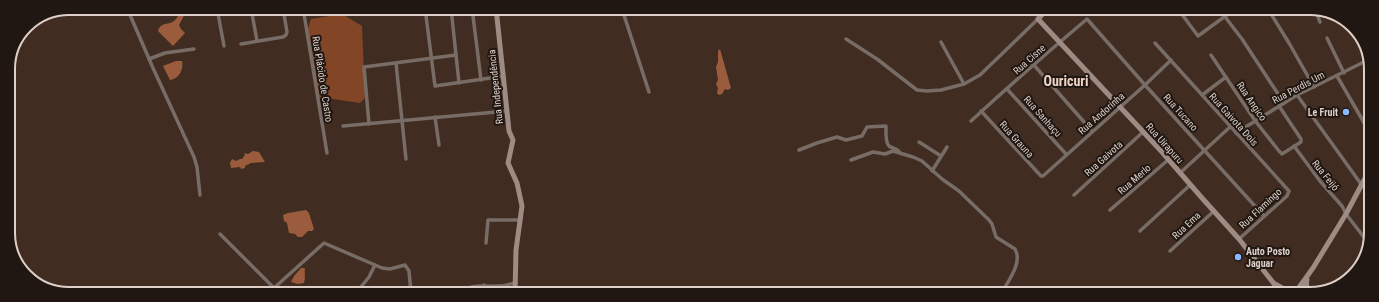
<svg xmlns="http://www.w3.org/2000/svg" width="1379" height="302" font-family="'Roboto Condensed',sans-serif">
<rect width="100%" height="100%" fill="#412c21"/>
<path fill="#824626" d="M342,14L362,26L365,98L360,103L319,97L307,31L311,19Z"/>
<g fill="#9a5c3c">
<path d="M181,12H186L179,25L181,29L185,33L173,46L158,31C161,21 169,26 175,20C177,18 179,14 181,12Z"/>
<path d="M720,49L731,88L728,90L725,89L722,94L719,95L717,93L718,88L716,84L718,80L716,67L718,62V51Z"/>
<path d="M176,61H182C184,69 179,79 170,80L163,66Z"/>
<path d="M253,151L259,152L265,162L251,163L245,166V168L241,169L240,167L231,168L230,163L232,159L236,161L240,159H242L245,155L244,153L248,154Z"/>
<path d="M306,210L309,213L314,229L312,231H308L302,237H298L295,234L289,233L287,223L284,221L283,215L288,213Z"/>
<path d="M301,268H305C304,273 306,277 304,283L298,284L291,282L294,276Z"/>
</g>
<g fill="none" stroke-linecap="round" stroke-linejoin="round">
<g stroke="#776c66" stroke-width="3.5">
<path d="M127,8L153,68L194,157L197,167L200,195"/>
<path d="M217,8L224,46"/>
<path d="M251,8L257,41"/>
<path d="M303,8L327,153"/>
<path d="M425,8L435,86L504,76"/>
<path d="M451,8L459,83"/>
<path d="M472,8L481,80"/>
<path d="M622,9L649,92"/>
<path d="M1178,9L1198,36L1235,9"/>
<path d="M1219,9L1242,39L1284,103"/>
<path d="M1268,9L1289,43L1314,87"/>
<path d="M1315,9L1320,22"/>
<path d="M1327,38L1344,73"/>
<path d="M846,39L877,59L917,90L927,91L941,90L964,84L980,75L1038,19"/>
<path d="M941,42L964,84"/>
<path d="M1155,43L1289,191L1287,196L1239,239"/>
<path d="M241,44L283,37L286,35L287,32L283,8"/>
<path d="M1211,55L1256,122L1279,151L1282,154L1301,142V139L1279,106"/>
<path d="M149,59L165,53L194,49"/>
<path d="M1365,62L1370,68"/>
<path d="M396,63L406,159"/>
<path d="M1033,64L1092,131"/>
<path d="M1337,76L1370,133"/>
<path d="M1007,89L1066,154"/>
<path d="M1202,95L1226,77"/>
<path d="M1297,95L1361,184"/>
<path d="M981,111L1041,176H1043L1145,85L1171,60"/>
<path d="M435,117L439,145"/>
<path d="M971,121C1009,86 1048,52 1087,19L1145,85L1264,216"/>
<path d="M369,124L364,67L456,55"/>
<path d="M343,126L507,111"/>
<path d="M1236,133L1297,95L1370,59"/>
<path d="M919,142L941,156"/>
<path d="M1294,146L1320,181L1342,206L1346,214L1370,245"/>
<path d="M799,150L817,143L837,137L846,140L862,136L867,127L886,126C886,131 885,142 889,146C893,149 897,148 900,153"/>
<path d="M851,160L873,152L885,154L893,151L913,157L922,161L942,179L959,191L989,220L992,224L996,237L1015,249C1023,263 1008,281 1001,294"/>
<path d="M932,171L947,147"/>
<path d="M1180,173L1230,127"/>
<path d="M1074,195L1143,132"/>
<path d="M1110,210L1168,160"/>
<path d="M1140,231L1190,185"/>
<path d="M220,234L274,288L324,243L382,268L390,269L405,265L409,271L411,293"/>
<path d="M486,243L488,220H521"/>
<path d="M1170,251L1214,211"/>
<path d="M1296,292L1306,294"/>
<path d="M356,293L369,277L375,265"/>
<path d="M458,293C473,283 482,287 499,286C504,286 510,284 515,283"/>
<path d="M483,293L484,285"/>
</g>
<g stroke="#9e8c84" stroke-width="5">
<path d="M496,8L508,121L509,131L513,140L508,163L517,183L522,206L516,250L515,293"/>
<path d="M1047,9L1038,19L1162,152L1202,198L1239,239L1282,294"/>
<path d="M1306,283L1308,290L1312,294"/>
<path d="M1275,284L1293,294"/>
<path d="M1295,293L1313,268L1346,214L1370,169"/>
<path d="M1303,294L1307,280"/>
</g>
</g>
<g fill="#8bbafc" stroke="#201712" stroke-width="1.5">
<circle cx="1346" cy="112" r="4"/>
<circle cx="1238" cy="257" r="4"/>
</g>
<g text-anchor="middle" stroke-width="4" stroke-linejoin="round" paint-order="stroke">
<g font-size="10" fill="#ddcfc8" stroke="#201712">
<text transform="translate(1029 59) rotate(-42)" y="4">Rua Cisne</text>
<text transform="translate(323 79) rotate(81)" y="4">Rua Plácido de Castro</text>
<text transform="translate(495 87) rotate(-96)" y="4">Rua Independência</text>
<text transform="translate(1298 87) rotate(-28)" y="4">Rua Perdis Um</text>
<text transform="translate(1252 101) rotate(56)" y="4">Rua Angico</text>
<text transform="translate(1181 112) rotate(48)" y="4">Rua Tucano</text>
<text transform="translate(1101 113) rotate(-41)" y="4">Rua Andorinha</text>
<text transform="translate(1043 116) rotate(48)" y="4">Rua Sanhaçu</text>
<text transform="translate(1234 119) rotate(48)" y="4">Rua Gaivota Dois</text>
<text transform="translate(1017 139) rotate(48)" y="4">Rua Grauna</text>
<text transform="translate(1165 143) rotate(48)" y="4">Rua Uirapuru</text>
<text transform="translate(1103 158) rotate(-42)" y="4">Rua Gaivota</text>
<text transform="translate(1326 175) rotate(51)" y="4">Rua Feijó</text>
<text transform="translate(1134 179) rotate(-41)" y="4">Rua Merlo</text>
<text transform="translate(1260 208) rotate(-43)" y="4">Rua Flamingo</text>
<text transform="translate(1186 225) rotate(-43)" y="4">Rua Ema</text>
</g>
<g font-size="10" font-weight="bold" fill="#ddcfc8" stroke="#201712" text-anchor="end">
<text x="1338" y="116">Le Fruit</text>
<text x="1246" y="255" text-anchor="start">Auto Posto<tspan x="1246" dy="12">Jaguar</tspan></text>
</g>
<g font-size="14" font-weight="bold" fill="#f0d4c7" stroke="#201712">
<text x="1066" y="86">Ouricuri</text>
</g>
</g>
<path d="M0 0H1379V302H0ZM69 15H1310A54 54 0 0 1 1364 69V233A54 54 0 0 1 1310 287H69A54 54 0 0 1 15 233V69A54 54 0 0 1 69 15Z" fill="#201712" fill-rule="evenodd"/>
<path fill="none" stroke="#ddcfc8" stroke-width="2" d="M69 15H1310A54 54 0 0 1 1364 69V233A54 54 0 0 1 1310 287H69A54 54 0 0 1 15 233V69A54 54 0 0 1 69 15Z"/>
</svg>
